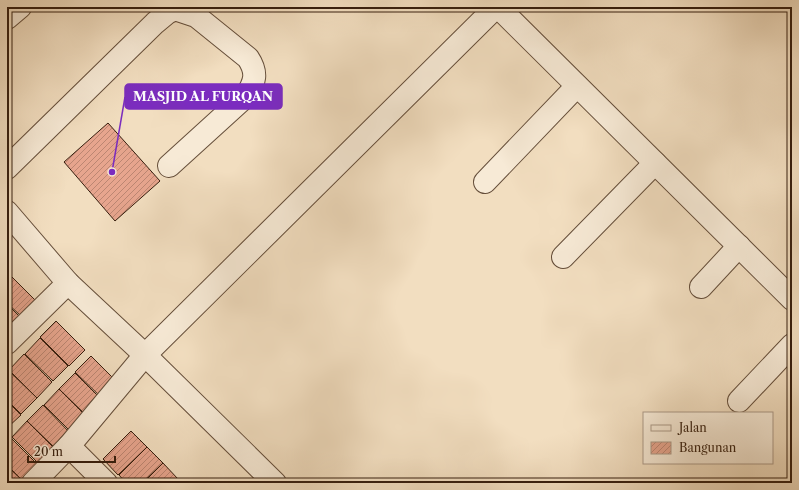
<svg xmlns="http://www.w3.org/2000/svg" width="799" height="490" font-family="'Libre Caslon Text',serif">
<defs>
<pattern id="building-hatch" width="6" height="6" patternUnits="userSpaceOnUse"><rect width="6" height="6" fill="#e7a58e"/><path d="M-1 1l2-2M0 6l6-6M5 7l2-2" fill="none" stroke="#bc8672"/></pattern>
</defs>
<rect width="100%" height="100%" fill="#f2dec0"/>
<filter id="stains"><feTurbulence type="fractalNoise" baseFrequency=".005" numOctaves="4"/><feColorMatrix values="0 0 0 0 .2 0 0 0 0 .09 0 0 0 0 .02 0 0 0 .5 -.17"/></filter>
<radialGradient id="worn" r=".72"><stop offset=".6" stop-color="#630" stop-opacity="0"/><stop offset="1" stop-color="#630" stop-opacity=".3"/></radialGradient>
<g fill="url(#building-hatch)" stroke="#361e0e">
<path d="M108,123L160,181L115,221L64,162Z"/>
<path d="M8,273L36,301L21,316L7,303Z"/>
<path d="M7,304L20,317L7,331Z"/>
<path d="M56,321L85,350L69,366L40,337Z"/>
<path d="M40,338L68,366L53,381L25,354Z"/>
<path d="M24,354L52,382L37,398L9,370Z"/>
<path d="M91,356L119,384L104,400L75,372Z"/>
<path d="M8,370L37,398L21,414L7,400Z"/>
<path d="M75,373L103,401L88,417L59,389Z"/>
<path d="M59,389L87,417L72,433L44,405Z"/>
<path d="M7,401L21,415L7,428Z"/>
<path d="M43,405L71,434L56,449L27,421Z"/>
<path d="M27,421L55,449L40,465L12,437Z"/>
<path d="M131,431L147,447L118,475L103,459Z"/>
<path d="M11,438L39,466L24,482L7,465V442Z"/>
<path d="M147,447L163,463L142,483H126L119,475Z"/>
<path d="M163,463L178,479L174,483H143Z"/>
<path d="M7,466L24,482L23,483H7Z"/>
</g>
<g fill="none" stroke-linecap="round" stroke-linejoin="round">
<defs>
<g id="minor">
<path d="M498,7L792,299"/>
<path d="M7,18L20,7"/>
<path d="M7,168L155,23L167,13L175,9L196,16L248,58C258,73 255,82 246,96L169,166"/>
<path d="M485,182L577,86"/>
<path d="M7,212L68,283L145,355L275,483"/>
<path d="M563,257L655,163"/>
<path d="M701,287L739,246"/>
<path d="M7,343L68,283"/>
<path d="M739,401L792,345"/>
<path d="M69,446L106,483"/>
<path d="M33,483L69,446L145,355L496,7"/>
</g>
</defs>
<use href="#minor" stroke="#654e3a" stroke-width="24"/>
<use href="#minor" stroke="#f7ead6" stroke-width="22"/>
</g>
<path fill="none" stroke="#7b2cbf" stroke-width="1.5" d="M112 172L125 97"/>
<circle fill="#7b2cbf" stroke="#f7ead6" stroke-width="1.5" cx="112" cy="172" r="4"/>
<rect fill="#7b2cbf" stroke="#7b2cbf" stroke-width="1.5" x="125" y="84" width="157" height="25" rx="4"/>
<g font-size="13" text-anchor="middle" font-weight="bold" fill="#fff">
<text x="203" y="101">MASJID AL FURQAN</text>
</g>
<rect width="799" height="490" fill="none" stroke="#f2dec0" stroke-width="24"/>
<rect x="8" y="8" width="783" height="474" fill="none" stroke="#361e0e" stroke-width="2"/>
<rect x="12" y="12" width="775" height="466" fill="none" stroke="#361e0e"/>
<rect x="643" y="412" width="130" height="52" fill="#f7ead6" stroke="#aa9886"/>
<rect x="651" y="425" width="20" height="6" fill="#f7ead6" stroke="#aa9886"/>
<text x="679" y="432" font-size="12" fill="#361e0e">Jalan</text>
<rect x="651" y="442" width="20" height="12" fill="url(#building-hatch)" stroke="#aa9886"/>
<text x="679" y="452" font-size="12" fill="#361e0e">Bangunan</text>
<path d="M28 456v6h87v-6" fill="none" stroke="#361e0e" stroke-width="2"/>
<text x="34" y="456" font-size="12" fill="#361e0e" stroke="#f7ead6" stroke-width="3" paint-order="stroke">20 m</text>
<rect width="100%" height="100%" filter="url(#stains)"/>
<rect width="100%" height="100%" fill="url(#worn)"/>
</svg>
